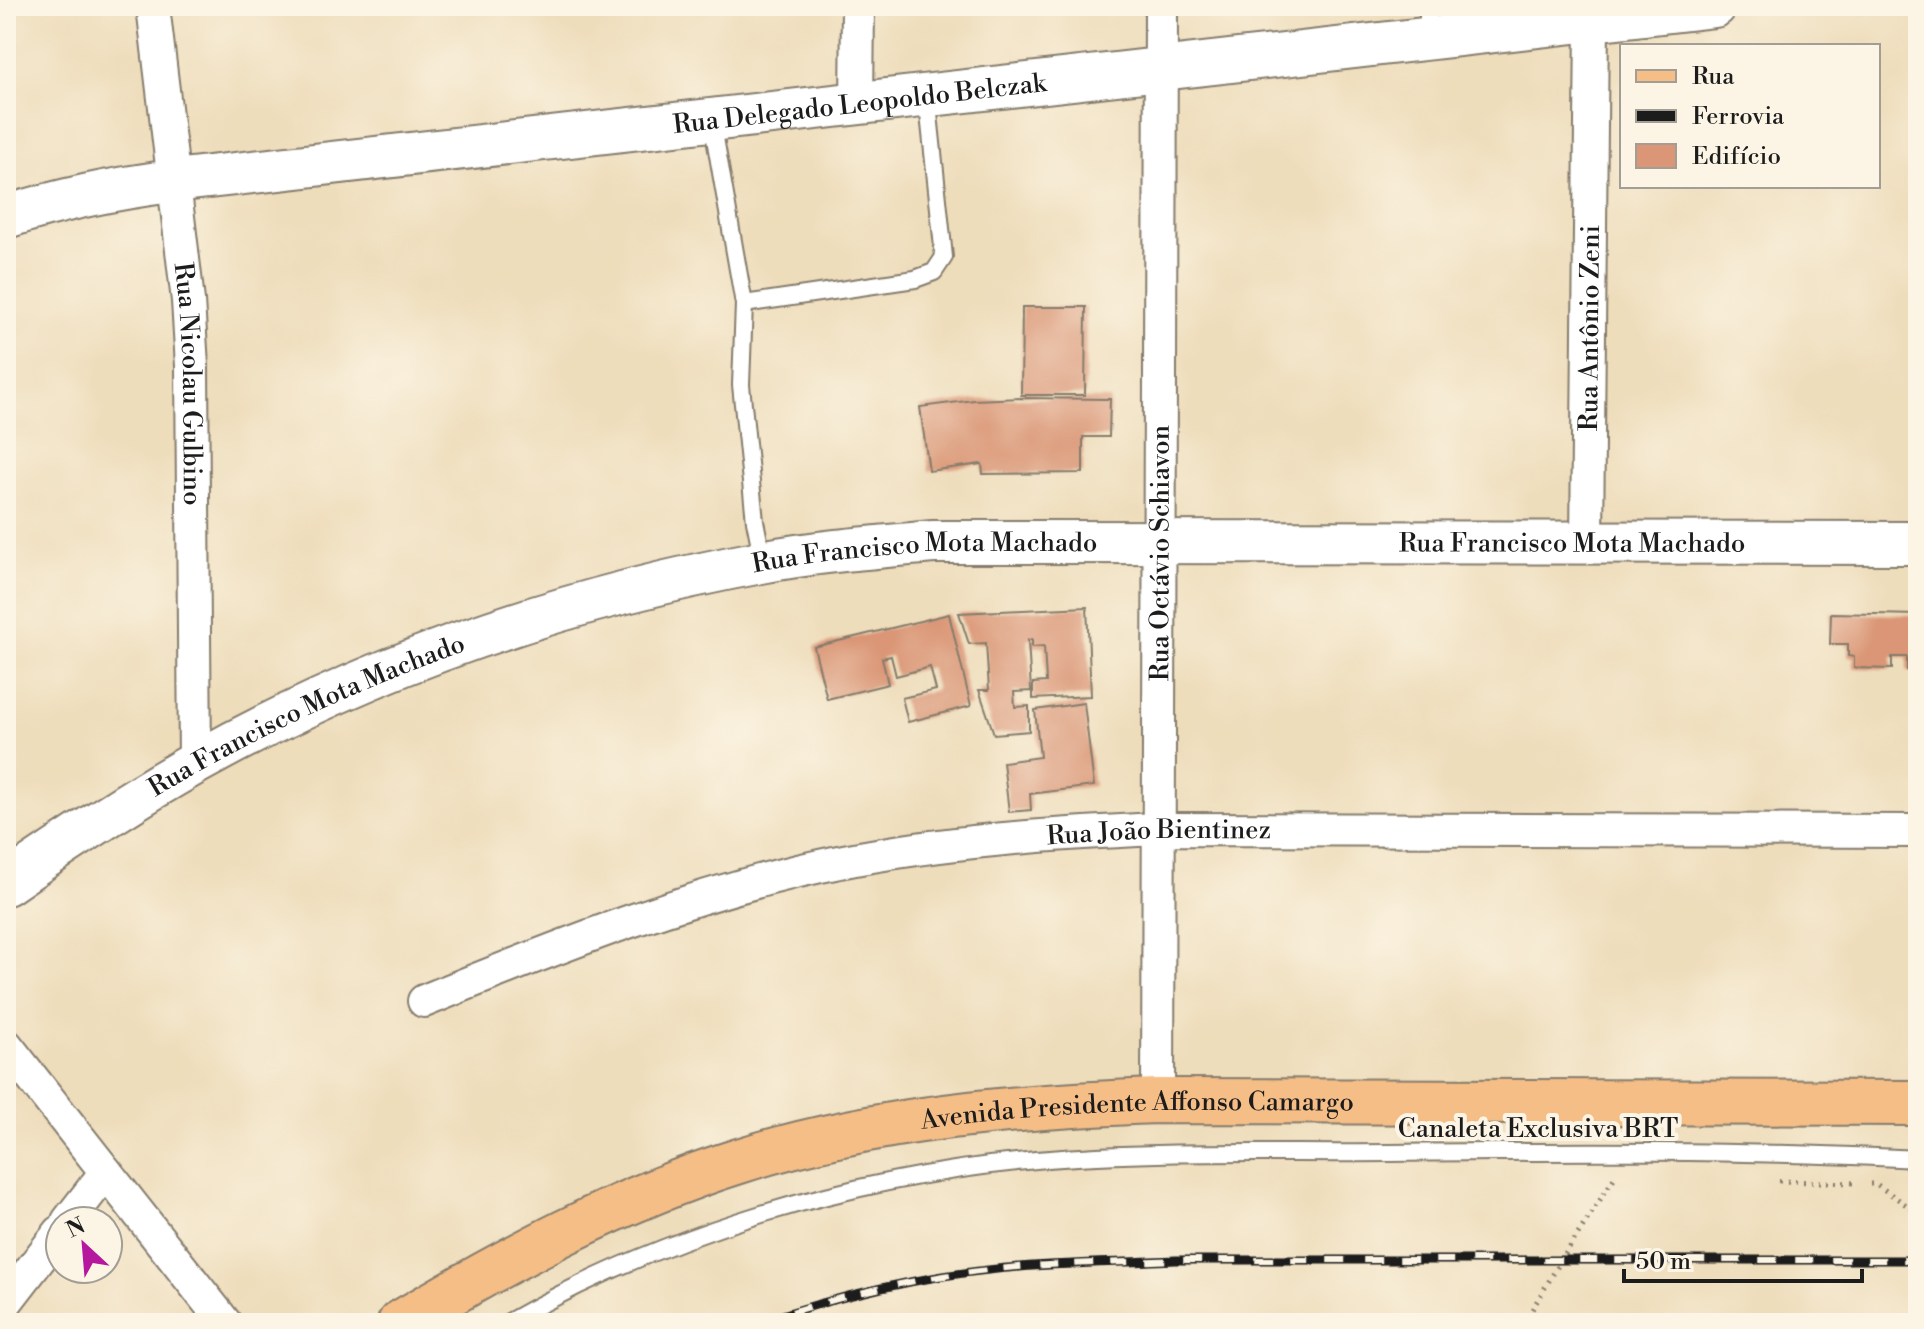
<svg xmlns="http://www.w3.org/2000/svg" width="1924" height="1329" font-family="'Libre Bodoni',serif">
<rect width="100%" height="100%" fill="#fcf5e5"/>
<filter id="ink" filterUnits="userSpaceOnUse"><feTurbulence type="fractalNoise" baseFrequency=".0125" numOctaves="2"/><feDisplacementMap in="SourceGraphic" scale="16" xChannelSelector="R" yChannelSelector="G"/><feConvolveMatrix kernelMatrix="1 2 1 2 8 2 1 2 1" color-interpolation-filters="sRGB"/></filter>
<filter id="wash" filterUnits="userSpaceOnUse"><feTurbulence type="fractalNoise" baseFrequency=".006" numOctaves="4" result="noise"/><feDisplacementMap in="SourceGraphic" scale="32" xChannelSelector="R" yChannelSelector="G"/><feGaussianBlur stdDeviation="1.8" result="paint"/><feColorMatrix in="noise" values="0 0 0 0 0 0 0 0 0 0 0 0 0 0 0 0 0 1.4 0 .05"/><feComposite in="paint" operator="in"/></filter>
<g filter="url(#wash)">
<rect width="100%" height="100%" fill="#edb"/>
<g id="blocks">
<g fill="#da9676">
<path d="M1022,307H1086L1085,395H1021Z"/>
<path d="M1022,398L1110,399L1109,437H1083V473L983,474L982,464L929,471L920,407L974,400Z"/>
<path d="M1087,607L1091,696L1033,699V683L1046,682L1044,646L1032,647V639L1028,640L1031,691L1014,692L1015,707L1029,706V731L994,734L979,690H989L986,643L969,644L959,613Z"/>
<path d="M1831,613L1918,615V671H1907V657H1892V669L1854,668V657L1848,656V644H1830Z"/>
<path d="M949,614L971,706L908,722L902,698L936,690L930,667L896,676L891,656L882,658L888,684L827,699L814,647Z"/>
<path d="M1084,703L1094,786L1030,794L1031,810L1009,812L1003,762L1040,757L1035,710Z"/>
</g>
</g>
</g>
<g filter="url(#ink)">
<use href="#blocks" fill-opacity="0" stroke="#857c6c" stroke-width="2"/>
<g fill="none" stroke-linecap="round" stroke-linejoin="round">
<defs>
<g id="service">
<path d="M1428,37V6"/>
<path d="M712,121L744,304L741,385L755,521L763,561"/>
<path d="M744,304L915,279L934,272L944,257L927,95"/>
<path d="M507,1323C666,1232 853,1177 1036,1160C1153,1150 1272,1154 1390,1153C1566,1151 1742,1150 1918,1159"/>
</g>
<g id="minor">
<path id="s1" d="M153,6L188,301L192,366L195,763"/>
<path d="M857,103L858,6"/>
<path id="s2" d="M1587,542L1592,20"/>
<path id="s3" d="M424,1001C559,946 696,891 839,862C945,841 1052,834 1160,829L1918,831"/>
<path d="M6,1045L225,1323"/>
<path id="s4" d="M1158,1101L1161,6"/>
<path d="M68,1221L106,1172"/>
<path d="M6,1302L60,1232"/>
</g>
<g id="tertiary">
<path id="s5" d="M6,217C62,199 116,188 173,181L1715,6"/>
<path id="s6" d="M6,884C67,842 130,800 194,764C370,665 563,599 761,562C818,551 876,547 934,542L1918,543"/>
</g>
<g id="primary">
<path id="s7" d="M400,1323C508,1259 618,1199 739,1161C874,1118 1016,1106 1158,1101L1918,1103"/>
</g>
</defs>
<use href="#service" stroke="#857c6c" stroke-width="20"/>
<use href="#minor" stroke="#857c6c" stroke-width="36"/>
<use href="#tertiary" stroke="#857c6c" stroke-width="46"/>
<use href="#primary" stroke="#857c6c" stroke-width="48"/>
<g stroke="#857c6c" stroke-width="5" stroke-dasharray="2 6" stroke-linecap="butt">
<path d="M1779,1181L1856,1183"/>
<path d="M1870,1184H1876L1918,1213"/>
<path d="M1524,1323L1562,1259L1616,1175"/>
</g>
<use href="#service" stroke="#fff" stroke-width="16"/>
<use href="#minor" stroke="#fff" stroke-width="32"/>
<use href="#tertiary" stroke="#fff" stroke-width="42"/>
<use href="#primary" stroke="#f6be87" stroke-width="44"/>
<defs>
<path id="rail" d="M758,1323C835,1297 916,1277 997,1269C1056,1263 1116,1263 1176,1260H1918"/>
</defs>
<use href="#rail" stroke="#1c1c1c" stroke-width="9"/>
<use href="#rail" stroke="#fcf5e5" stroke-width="6" stroke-dasharray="18" stroke-linecap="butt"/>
</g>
</g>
<g text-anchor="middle" stroke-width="8" stroke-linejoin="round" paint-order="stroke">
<g font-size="26" fill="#1c1c1c" stroke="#fcf5e5">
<text dy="9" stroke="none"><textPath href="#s5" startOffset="862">Rua Delegado Leopoldo Belczak</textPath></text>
<text dy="9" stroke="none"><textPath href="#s2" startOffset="214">Rua Antônio Zeni</textPath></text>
<text dy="9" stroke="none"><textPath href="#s1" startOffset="380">Rua Nicolau Gulbino</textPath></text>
<text dy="9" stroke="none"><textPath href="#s6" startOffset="1640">Rua Francisco Mota Machado</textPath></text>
<text dy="9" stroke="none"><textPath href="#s6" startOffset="992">Rua Francisco Mota Machado</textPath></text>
<text dy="9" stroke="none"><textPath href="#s4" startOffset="548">Rua Octávio Schiavon</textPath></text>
<text dy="9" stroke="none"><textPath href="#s6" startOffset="346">Rua Francisco Mota Machado</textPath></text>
<text dy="9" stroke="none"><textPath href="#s3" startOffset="760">Rua João Bientinez</textPath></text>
<text dy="9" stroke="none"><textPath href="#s7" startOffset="780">Avenida Presidente Affonso Camargo</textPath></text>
<text x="1538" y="1137">Canaleta Exclusiva BRT</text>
</g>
</g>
<rect width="1924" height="1329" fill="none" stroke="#fcf5e5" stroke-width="32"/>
<rect x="1620" y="44" width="260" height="144" fill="#fcf5e5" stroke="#a29e95" stroke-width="2"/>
<rect x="1636" y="70" width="40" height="12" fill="#f6be87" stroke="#a29e95" stroke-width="2"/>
<text x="1692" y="84" font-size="24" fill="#1c1c1c">Rua</text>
<rect x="1636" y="110" width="40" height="12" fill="#1c1c1c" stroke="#a29e95" stroke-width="2"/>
<text x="1692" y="124" font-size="24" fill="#1c1c1c">Ferrovia</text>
<rect x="1636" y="144" width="40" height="24" fill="#da9676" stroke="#a29e95" stroke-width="2"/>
<text x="1692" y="164" font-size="24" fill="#1c1c1c">Edifício</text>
<g transform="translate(84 1245) rotate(334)"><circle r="38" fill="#fcf5e5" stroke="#a29e95" stroke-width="2"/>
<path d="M0-6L14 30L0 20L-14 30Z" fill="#b5179e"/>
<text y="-12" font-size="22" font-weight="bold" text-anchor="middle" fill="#1c1c1c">N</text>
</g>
<path d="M1624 1269v12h238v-12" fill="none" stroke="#1c1c1c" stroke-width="4"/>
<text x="1636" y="1269" font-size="24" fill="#1c1c1c" stroke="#fcf5e5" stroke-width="6" paint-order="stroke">50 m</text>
</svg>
